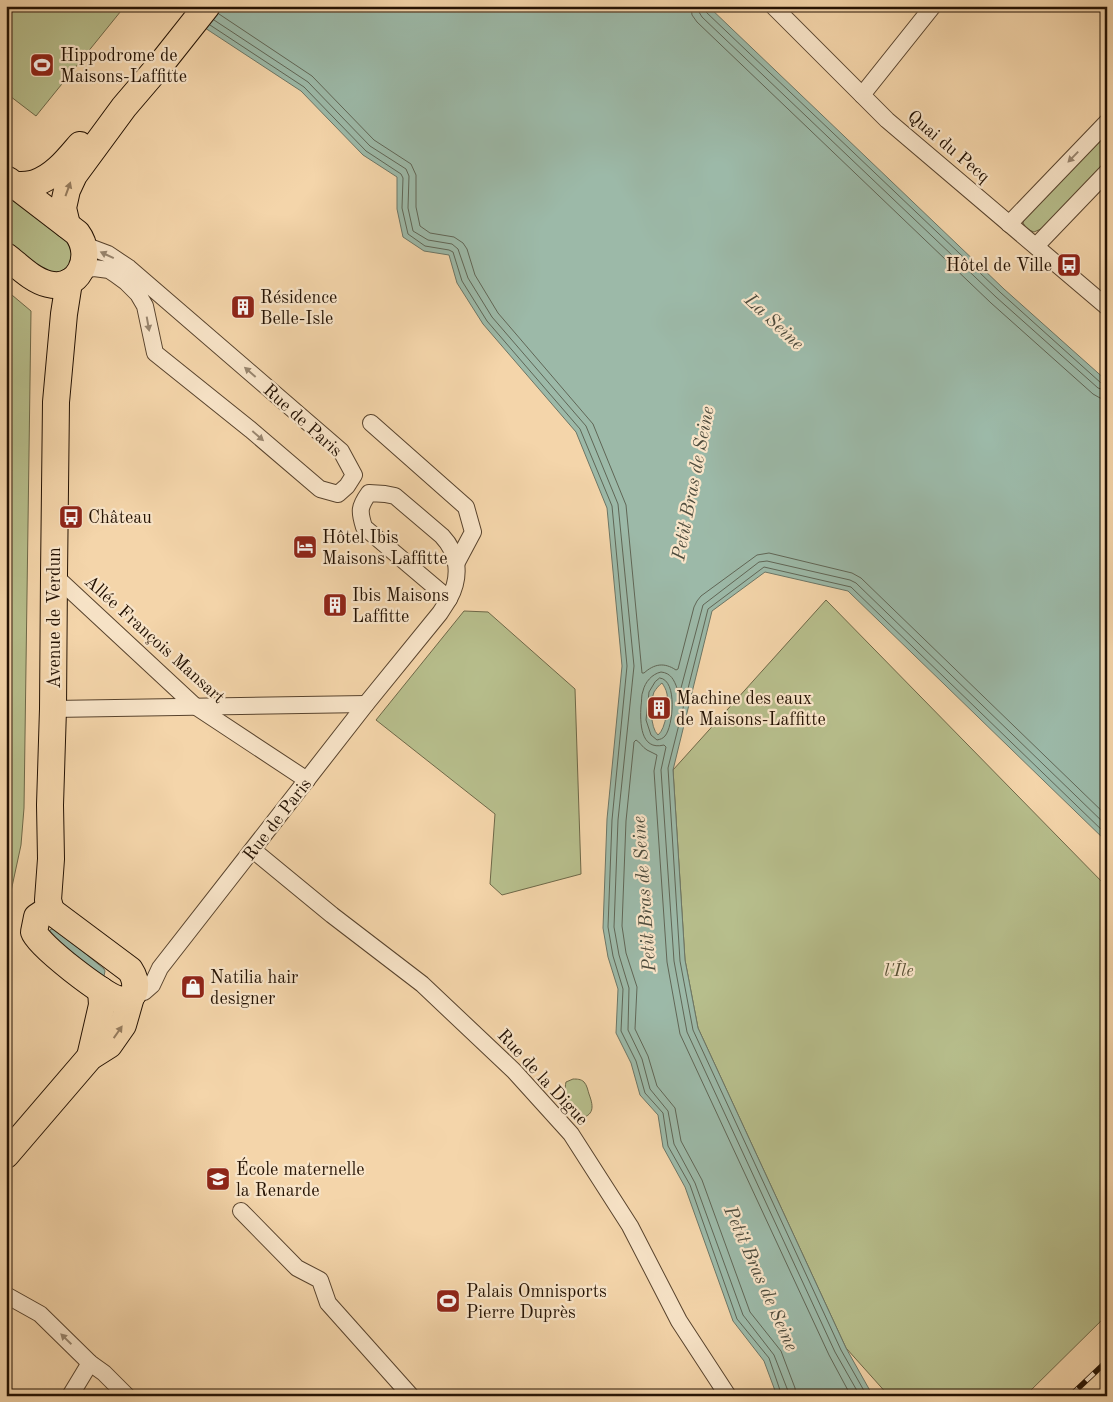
<svg xmlns="http://www.w3.org/2000/svg" width="1113" height="1402" font-family="'Old Standard TT',serif">
<rect width="100%" height="100%" fill="#f4d5aa"/>
<filter id="stains"><feTurbulence type="fractalNoise" baseFrequency=".004" numOctaves="4"/><feColorMatrix values="0 0 0 0 .2 0 0 0 0 .09 0 0 0 0 .02 0 0 0 .5 -.17"/></filter>
<radialGradient id="worn" r=".72"><stop offset=".6" stop-color="#630" stop-opacity="0"/><stop offset="1" stop-color="#630" stop-opacity=".3"/></radialGradient>
<g fill="#b7be8c" stroke="#6e6848">
<path d="M6,6H125L36,116L6,93Z"/>
<path d="M1107,130V162L1043,228L1034,232L1027,229L1023,223L1024,220Z"/>
<path d="M6,190L67,238L73,257C71,260 70,264 67,267C50,286 19,253 6,243Z"/>
<path d="M6,290L31,311L24,808L21,845L10,896V927L6,931V478L12,470L6,465Z"/>
<path d="M826,600L1107,887V1315L1025,1396H889L846,1348L698,1028L685,960L673,770Z"/>
<path d="M464,611L488,612L575,689L581,874L502,895L490,884L495,814L376,720Z"/>
<path d="M573,1079C577,1079 581,1079 584,1082C587,1085 588,1091 589,1094C593,1105 595,1114 582,1118C570,1115 563,1094 566,1082Z"/>
</g>
<g fill="#9cb9a8" stroke="#6c7666" fill-rule="evenodd">
<path d="M177,6H708L1004,289L1107,381V842L848,591L765,572L712,611L673,770L685,960L698,1028L846,1348L873,1396H777L764,1361L733,1321L685,1187L663,1147L658,1115L640,1095L631,1063L616,1033L618,989L608,957L603,928L607,819L622,666L607,508L576,432L483,324L457,283L449,255L424,251L403,237L397,209V177L363,155L301,91L205,28ZM662,683C664,686 666,689 667,694C669,703 666,729 658,735C650,728 650,702 654,692C656,689 659,685 662,683Z"/>
<path d="M51,929L57,930L104,969L105,971L104,976L97,978L49,932Z"/>
</g>
<g fill="none" stroke-linecap="round" stroke-linejoin="round">
<g stroke="#606656" stroke-width="1">
<path d="M691,6L692,15L697,22L991,303L1093,394L1100,398L1107,399"/>
<path d="M698,6L699,12L702,17L996,297L1098,388L1107,391"/>
<path d="M705,6L706,12L1001,293L1101,383L1107,385"/>
<path d="M219,14L312,76L374,140L411,164L416,175V207L420,226L430,233L454,237L463,243L467,249L475,275L498,313L593,424L626,505L642,673H644C654,664 664,662 676,670L678,669L694,607L697,601L701,596L757,555L769,553L852,573L861,578L1107,816"/>
<path d="M214,20L308,82L370,146L406,169L409,176L408,208L413,231L428,240L452,244L458,249L468,278L492,317L586,426L618,504L634,666L618,820L614,927L619,955L629,988L628,1030L642,1059L650,1089L668,1111L674,1144L695,1183L743,1315L774,1355L788,1391V1396"/>
<path d="M210,25L304,87L366,151L401,174L403,178L402,208L408,234L425,246L449,250L453,252L462,281L487,321L580,429L612,506L627,666L612,820L608,927L613,956L623,989L621,1031L636,1061L645,1093L663,1113L668,1146L690,1185L737,1319L769,1358L782,1396"/>
<path d="M660,678C678,680 673,727 665,736C662,739 661,739 657,740L651,735L646,720L649,692L655,682Z"/>
<path d="M796,1396L795,1388L781,1351L750,1312L702,1180L681,1141L675,1108L657,1086L648,1056L635,1029L637,987L626,953L622,926L626,821L634,742L636,740C640,742 642,747 647,750C650,752 654,753 657,755L654,771L667,962L680,1034L829,1355L851,1396"/>
<path d="M860,1396L835,1352L687,1032L674,961L661,770L666,747L664,745C640,751 640,722 641,706C642,701 641,695 643,691C645,682 652,674 661,672C671,673 674,680 677,688H681L703,605L759,562L767,561L850,580L856,583L1107,826"/>
<path d="M867,1396L841,1350L693,1030L680,961L668,768L708,609L764,567L851,587L1107,835"/>
</g>
<defs>
<g id="street">
<path d="M773,6L887,120L1107,307"/>
<path d="M862,95L933,6"/>
<path d="M1009,224L1107,122"/>
<path d="M1036,246L1107,172"/>
<path d="M82,270L94,268L109,270L115,274L126,282L138,294L145,306L155,353L251,430L320,489L338,494L347,486L354,475L341,451L129,268L108,254L84,245"/>
<path d="M371,423L466,507L473,532L457,562"/>
<path d="M369,493L385,494L395,496L442,536C459,554 461,577 449,599L364,527C359,511 359,507 369,493Z"/>
<path d="M54,575L195,706L307,780"/>
<path d="M53,709L366,704"/>
<path d="M253,850L332,915L422,984L514,1071L571,1134L630,1226L679,1321L728,1396"/>
<path d="M134,993L144,992L152,985L160,968L366,704L440,613L449,599"/>
<path d="M241,1211L297,1268L320,1280L328,1303L411,1396"/>
<path d="M6,1295L40,1314L90,1363L104,1373L127,1396"/>
<path d="M70,1396L90,1363"/>
</g>
<g id="primary">
<path d="M16,185C22,185 29,185 35,183C54,177 68,159 80,145"/>
<path d="M67,225L63,208L67,190L74,175L124,107L165,59L207,6"/>
<path d="M6,256C19,266 32,280 48,284C78,292 95,257 77,233L8,180"/>
<path d="M51,911L48,900L51,859L50,805L53,709L54,575L56,402L64,314L69,282"/>
<path d="M51,911L130,970C134,976 136,981 135,988C134,997 127,1001 118,999C104,996 38,945 34,932L37,917L43,913Z"/>
<path d="M90,1057L102,1005L101,990"/>
<path d="M6,1155L90,1057L109,1045L123,1025L131,997"/>
</g>
</defs>
<use href="#street" stroke="#58432d" stroke-width="18"/>
<use href="#primary" stroke="#241203" stroke-width="28"/>
<use href="#street" stroke="#f8e4c8" stroke-width="16"/>
<use href="#primary" stroke="#f4d5aa" stroke-width="26"/>
<defs>
<path id="rail" d="M1070,1396L1107,1361"/>
</defs>
<use href="#rail" stroke="#241203" stroke-width="5.5"/>
<use href="#rail" stroke="#f8e4c8" stroke-width="4" stroke-dasharray="11" stroke-linecap="butt"/>
</g>
<defs><path id="oneway-solid" d="M-6-.8H1V-3.2L6.5 0L1 3.2V.8H-6Z" transform="scale(1.25)"/></defs>
<g fill="#99866f">
<use href="#oneway-solid" transform="translate(1073 157) rotate(134)"/>
<use href="#oneway-solid" transform="translate(107 255) rotate(-155)"/>
<use href="#oneway-solid" transform="translate(148 324) rotate(80)"/>
<use href="#oneway-solid" transform="translate(250 372) rotate(-139)"/>
<use href="#oneway-solid" transform="translate(258 436) rotate(41)"/>
<use href="#oneway-solid" transform="translate(66 1339) rotate(-136)"/>
</g>
<g fill="#967d5f">
<use href="#oneway-solid" transform="translate(68 189) rotate(-70)"/>
<use href="#oneway-solid" transform="translate(118 1032) rotate(-55)"/>
</g>
<defs>
<symbol id="stadium-square" viewBox="-11 -11 22 22"><rect x="-9" y="-9" width="18" height="18" rx="4" fill="#8f2418" stroke="#f8e4c8"/><path d="M0-5a6.5 5 0 1 0 0 10a6.5 5 0 1 0 0-10ZM-3.5-1.8h7v3.6h-7Z" fill="#fff"/></symbol>
<symbol id="bus-square" viewBox="-11 -11 22 22"><rect x="-9" y="-9" width="18" height="18" rx="4" fill="#8f2418" stroke="#f8e4c8"/><path d="M-5-6H5V4H4V6H2V4H-2V6H-4V4H-5ZM-3.5-4V0h7V-4ZM-3.5 1.2v1.5H-2V1.2ZM2 1.2v1.5H3.5V1.2Z" fill="#fff"/></symbol>
<symbol id="building-square" viewBox="-11 -11 22 22"><rect x="-9" y="-9" width="18" height="18" rx="4" fill="#8f2418" stroke="#f8e4c8"/><path d="M-4-6H4V6H1V3H-1V6H-4ZM-2.5-4.3h1.7v1.8h-1.7ZM.8-4.3h1.7v1.8H.8ZM-2.5-1h1.7V.8h-1.7ZM.8-1h1.7V.8H.8Z" fill="#fff"/></symbol>
<symbol id="hotel-square" viewBox="-11 -11 22 22"><rect x="-9" y="-9" width="18" height="18" rx="4" fill="#8f2418" stroke="#f8e4c8"/><path d="M-6-4.5h1.5V1H6V5H4.5V3h-9V5H-6ZM-4 0a1.8 1.8 0 1 1 3.6 0ZM.5 0V-2.5h3Q6-2.5 6 0Z" fill="#fff"/></symbol>
<symbol id="shop-square" viewBox="-11 -11 22 22"><rect x="-9" y="-9" width="18" height="18" rx="4" fill="#8f2418" stroke="#f8e4c8"/><path d="M-5-2.5h2.3a2.7 3.5 0 0 1 5.4 0H5L5.5 6h-11ZM-1.5-2.5h3a1.5 2.3 0 0 0-3 0Z" fill="#fff"/></symbol>
<symbol id="school-square" viewBox="-11 -11 22 22"><rect x="-9" y="-9" width="18" height="18" rx="4" fill="#8f2418" stroke="#f8e4c8"/><path d="M0-5L7-2L0 1L-7-2ZM-4 1L0 2.5L4 1V4Q0 6-4 4Z" fill="#fff"/></symbol>
</defs>
<g fill-rule="evenodd">
<use href="#stadium-square" x="28" y="51" width="28" height="28"/>
<use href="#bus-square" x="1055" y="251" width="28" height="28"/>
<use href="#building-square" x="229" y="293" width="28" height="28"/>
<use href="#bus-square" x="57" y="503" width="28" height="28"/>
<use href="#hotel-square" x="291" y="533" width="28" height="28"/>
<use href="#building-square" x="321" y="591" width="28" height="28"/>
<use href="#building-square" x="645" y="694" width="28" height="28"/>
<use href="#shop-square" x="179" y="973" width="28" height="28"/>
<use href="#school-square" x="204" y="1165" width="28" height="28"/>
<use href="#stadium-square" x="434" y="1287" width="28" height="28"/>
</g>
<g text-anchor="middle" stroke-width="4.5" stroke-linejoin="round" paint-order="stroke">
<g font-size="18" fill="#241203" stroke="#f8e4c8" text-anchor="start">
<text x="60" y="61">Hippodrome de<tspan x="60" dy="21">Maisons-Laffitte</tspan></text>
<text x="1052" y="271" text-anchor="end">Hôtel de Ville</text>
<text x="260" y="303">Résidence<tspan x="260" dy="21">Belle-Isle</tspan></text>
<text x="88" y="523">Château</text>
<text x="322" y="543">Hôtel Ibis<tspan x="322" dy="21">Maisons Laffitte</tspan></text>
<text x="352" y="601">Ibis Maisons<tspan x="352" dy="21">Laffitte</tspan></text>
<text x="676" y="704">Machine des eaux<tspan x="676" dy="21">de Maisons-Laffitte</tspan></text>
<text x="210" y="983">Natilia hair<tspan x="210" dy="21">designer</tspan></text>
<text x="236" y="1175">École maternelle<tspan x="236" dy="21">la Renarde</tspan></text>
<text x="466" y="1297">Palais Omnisports<tspan x="466" dy="21">Pierre Duprès</tspan></text>
</g>
<g font-size="18" fill="#241203" stroke="#f8e4c8">
<text transform="translate(949 146) rotate(40)" y="6">Quai du Pecq</text>
<text transform="translate(303 420) rotate(42)" y="6">Rue de Paris</text>
<text transform="translate(54 618) rotate(-90)" y="6">Avenue de Verdun</text>
<text transform="translate(155 639) rotate(42)" y="6">Allée François Mansart</text>
<text transform="translate(277 819) rotate(-52)" y="6">Rue de Paris</text>
<text transform="translate(543 1077) rotate(47)" y="6">Rue de la Digue</text>
</g>
<g font-size="18" font-style="italic" fill="#574e33" stroke="#f8e4c8">
<text x="899" y="976">l'Île</text>
</g>
<g font-size="19" font-style="italic" fill="#4e4c3d" stroke="#f8e4c8">
<text transform="translate(775 321) rotate(43)" y="7">La Seine</text>
<text transform="translate(692 483) rotate(-79)" y="7">Petit Bras de Seine</text>
<text transform="translate(643 894) rotate(-94)" y="7">Petit Bras de Seine</text>
<text transform="translate(762 1278) rotate(66)" y="7">Petit Bras de Seine</text>
</g>
</g>
<rect width="1113" height="1402" fill="none" stroke="#f4d5aa" stroke-width="25"/>
<rect x="8" y="8" width="1098" height="1387" fill="none" stroke="#241203" stroke-width="2.5"/>
<rect x="12" y="12" width="1088" height="1377" fill="none" stroke="#241203"/>
<rect width="100%" height="100%" filter="url(#stains)"/>
<rect width="100%" height="100%" fill="url(#worn)"/>
</svg>
